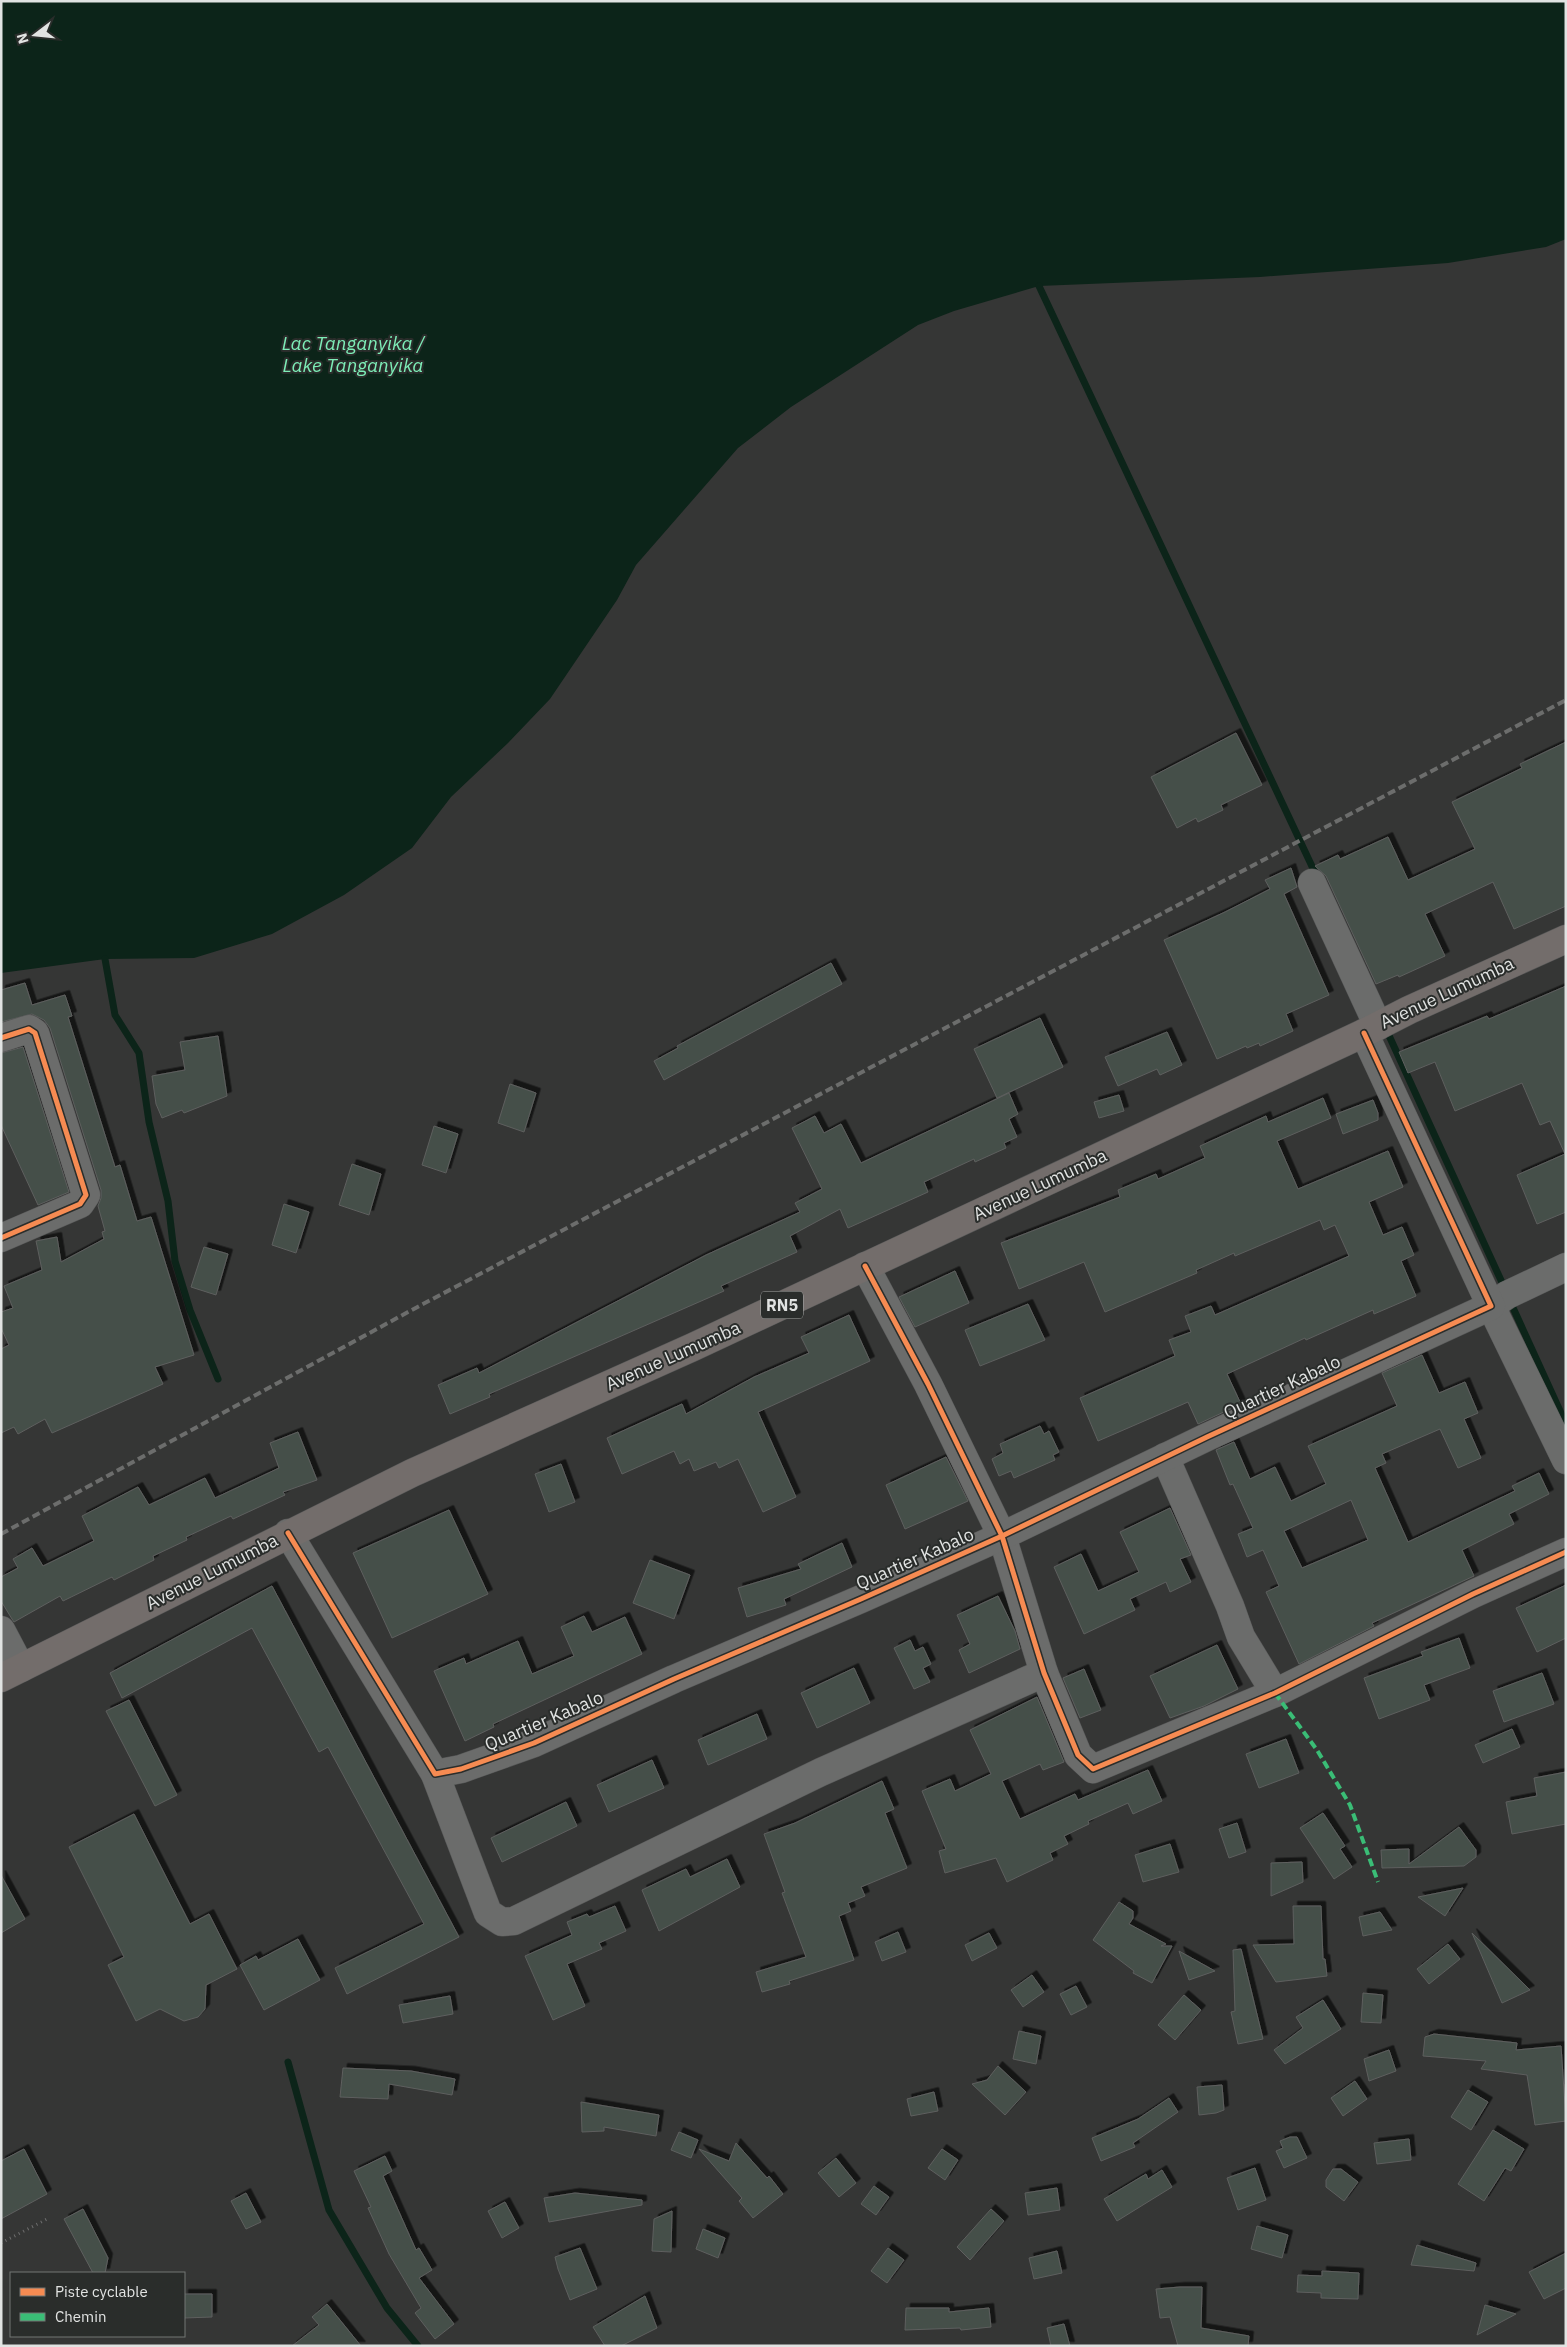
<svg xmlns="http://www.w3.org/2000/svg" width="1567" height="2347" font-family="'IBM Plex Sans',sans-serif">
<defs>
<filter id="shadow"><feDropShadow dx="4.5" dy="-4.5" stdDeviation="0" flood-color="#0009"/></filter>
</defs>
<rect width="100%" height="100%" fill="#353635"/>
<path fill="#0c2419" d="M1,1H1566V239L1546,247L1448,263L1260,277L1039,286L954,311L918,325L791,407L738,448L636,565L617,600L550,699L508,743L451,797L412,848L344,895L272,934L194,958L105,959L1,973Z"/>
<g fill="none" stroke-linecap="round" stroke-linejoin="round">
<g stroke="#0c2419" stroke-width="7">
<path d="M1039,286L1317,877"/>
<path d="M105,959L115,1015L139,1053L149,1122L168,1201L175,1261L190,1310L218,1379"/>
<path d="M1386,1029L1505,1289"/>
<path d="M1509,1299L1566,1424"/>
<path d="M288,2062L329,2210L387,2308L418,2346"/>
</g>
</g>
<g fill="#444f4a" stroke="#5e5f5e" fill-rule="evenodd" filter="url(#shadow)">
<path d="M1236,733L1262,785L1221,805L1223,810L1198,822L1196,818L1177,828L1151,777Z"/>
<path d="M1566,742V906L1514,929L1493,882L1425,914L1445,956L1399,977L1398,975L1376,984L1326,876L1315,866L1338,855L1340,859L1388,837L1408,880L1475,849L1452,802L1522,768L1520,764Z"/>
<path d="M1291,868L1297,887L1284,894L1329,995L1286,1014L1293,1031L1260,1046L1259,1043L1247,1048L1246,1046L1217,1059L1164,940L1225,912L1270,889L1265,880Z"/>
<path d="M831,963L842,984L664,1080L654,1061L678,1048L677,1046Z"/>
<path d="M25,983L32,1005L65,995L72,1016L68,1017L115,1167L120,1165L137,1221L151,1217L194,1355L155,1367L163,1384L52,1433L45,1419L18,1434L14,1427L1,1433V1349L9,1345L1,1328V1312L13,1308L4,1286L42,1270L36,1241L57,1237L61,1262L104,1239L102,1232L105,1231L98,1206L101,1198V1190L50,1028L44,1020L32,1014L1,1022V990Z"/>
<path d="M1566,986V1212L1537,1224L1517,1175L1565,1154L1550,1121L1540,1125L1522,1083L1455,1111L1435,1062L1408,1073L1399,1052L1487,1016L1489,1019Z"/>
<path d="M1040,1018L1063,1067L997,1098L974,1049Z"/>
<path d="M1167,1032L1182,1065L1160,1075L1157,1069L1118,1086L1105,1057Z"/>
<path d="M218,1036L227,1096L184,1113L182,1110L162,1118L156,1104L152,1076L185,1070L180,1042Z"/>
<path d="M23,1047L69,1192L38,1205L1,1125V1053Z"/>
<path d="M510,1084L536,1093L524,1132L498,1123Z"/>
<path d="M1009,1093L1018,1114L1009,1119L1017,1137L1004,1143L1006,1148L975,1162L974,1159L924,1182L928,1192L848,1228L840,1209L790,1236L797,1252L721,1286L724,1291L489,1394L490,1397L450,1414L438,1385L477,1368L479,1373L706,1255L800,1212L795,1203L822,1189L792,1128L815,1116L824,1133L841,1124L861,1163Z"/>
<path d="M1119,1095L1124,1111L1099,1118L1094,1102Z"/>
<path d="M1323,1098L1331,1118L1277,1141L1298,1189L1388,1151L1403,1187L1369,1202L1383,1235L1402,1227L1414,1255L1401,1261L1416,1296L1374,1314L1373,1310L1306,1340L1305,1338L1227,1374L1241,1404L1198,1424L1188,1402L1098,1441L1080,1398L1175,1356L1169,1340L1191,1332L1185,1316L1211,1306L1215,1315L1349,1256L1335,1225L1324,1230L1320,1220L1235,1256L1234,1253L1196,1270L1197,1273L1105,1312L1084,1262L1019,1289L1001,1243L1120,1197L1118,1190L1156,1174L1158,1179L1205,1158L1200,1146L1266,1116L1268,1122Z"/>
<path d="M1373,1100L1378,1113V1120L1343,1134L1336,1114Z"/>
<path d="M434,1126L458,1134L446,1173L422,1165Z"/>
<path d="M352,1164L381,1174L369,1215L339,1205Z"/>
<path d="M284,1204L309,1212L296,1253L272,1245Z"/>
<path d="M204,1247L228,1254L216,1295L191,1287Z"/>
<path d="M955,1271L969,1303L915,1327L899,1297Z"/>
<path d="M1028,1304L1045,1340L980,1366L965,1330Z"/>
<path d="M849,1315L870,1361L758,1412L796,1497L763,1512L738,1459L719,1468L716,1462L694,1471L689,1459L680,1464L674,1451L622,1474L607,1438L682,1404L686,1414L754,1377L809,1353L801,1337Z"/>
<path d="M1422,1355L1439,1393L1465,1382L1478,1413L1464,1419L1481,1458L1458,1468L1440,1429L1382,1454L1386,1463L1375,1468L1408,1542L1515,1491L1512,1486L1539,1473L1549,1494L1509,1514L1514,1524L1462,1550L1474,1576L1372,1623L1374,1626L1299,1664L1266,1592L1279,1586L1263,1550L1247,1557L1238,1534L1253,1528L1233,1484L1230,1485L1216,1450L1234,1442L1250,1479L1275,1467L1291,1501L1326,1484L1308,1446L1397,1406L1382,1373ZM1351,1500L1368,1540L1302,1568L1284,1531Z"/>
<path d="M1040,1426L1044,1434L1049,1431L1059,1452L1053,1455L1055,1460L1014,1478L1011,1471L999,1476L992,1459L1003,1453L1000,1444Z"/>
<path d="M298,1432L317,1480L283,1492L285,1495L233,1519L231,1516L186,1537L187,1540L153,1556L154,1560L114,1580L112,1577L63,1601L60,1596L14,1622L12,1619L1,1601V1577L18,1568L13,1559L32,1548L43,1566L94,1541L82,1516L138,1487L149,1505L205,1478L215,1498L279,1468L270,1443Z"/>
<path d="M946,1457L968,1501L905,1529L886,1485Z"/>
<path d="M561,1464L575,1502L549,1512L535,1474Z"/>
<path d="M1170,1508L1191,1555L1180,1559L1191,1582L1170,1592L1166,1582L1130,1599L1135,1610L1084,1634L1054,1567L1081,1554L1098,1591L1139,1572L1120,1532Z"/>
<path d="M449,1510L488,1594L392,1638L353,1553Z"/>
<path d="M842,1543L852,1567L784,1599L786,1605L747,1617L738,1588L801,1569L798,1564Z"/>
<path d="M650,1560L690,1575L674,1619L633,1603Z"/>
<path d="M1566,1585V1638L1537,1652L1516,1608Z"/>
<path d="M272,1586L459,1937L347,1994L335,1968L424,1924L328,1747L319,1752L252,1628L122,1698L110,1673Z"/>
<path d="M998,1596L1015,1631L1020,1649L969,1673L959,1650L970,1644L957,1615Z"/>
<path d="M584,1616L592,1632L625,1617L642,1654L493,1724L494,1727L465,1741L434,1671L464,1658L466,1664L518,1641L532,1674L574,1656L561,1627Z"/>
<path d="M1459,1638L1470,1668L1424,1685L1430,1700L1379,1719L1364,1678L1423,1656L1421,1652Z"/>
<path d="M910,1640L915,1651L923,1647L931,1664L923,1668L930,1682L914,1689L894,1648Z"/>
<path d="M1217,1645L1238,1689L1204,1706L1170,1718L1150,1676Z"/>
<path d="M854,1668L870,1703L817,1728L801,1693Z"/>
<path d="M1084,1669L1101,1710L1080,1718L1063,1678Z"/>
<path d="M1542,1673L1554,1704L1504,1722L1493,1691Z"/>
<path d="M1037,1697L1064,1762L1043,1770L1040,1764L1002,1781L1020,1819L1075,1794L1078,1800L1148,1770L1162,1801L1133,1814L1128,1803L1088,1821L1089,1824L1064,1836L1068,1844L1050,1853L1053,1860L1007,1882L996,1858L945,1873L939,1851L946,1849L922,1791L950,1779L955,1791L991,1774L970,1730Z"/>
<path d="M129,1700L177,1795L155,1806L106,1711Z"/>
<path d="M757,1714L767,1739L708,1765L698,1740Z"/>
<path d="M1512,1729L1520,1747L1483,1763L1475,1745Z"/>
<path d="M1286,1739L1299,1773L1259,1788L1246,1754Z"/>
<path d="M652,1760L664,1788L609,1812L597,1785Z"/>
<path d="M1566,1772V1824L1512,1834L1506,1802L1537,1796L1534,1778Z"/>
<path d="M882,1781L894,1809L885,1813L907,1868L861,1887L865,1896L848,1903L851,1911L839,1916L854,1960L789,1981L790,1984L762,1992L756,1972L806,1957L782,1893L785,1892L764,1834L795,1823Z"/>
<path d="M566,1802L577,1826L502,1862L491,1838Z"/>
<path d="M1323,1813L1345,1846L1340,1849L1352,1867L1334,1879L1300,1828Z"/>
<path d="M134,1814L190,1924L209,1914L237,1969L206,1985L205,2009L198,2017L184,2021L160,2009L136,2021L108,1965L124,1957L69,1847Z"/>
<path d="M1237,1823L1246,1852L1229,1858L1219,1829Z"/>
<path d="M1459,1827L1476,1850V1857L1464,1866L1382,1868L1381,1850L1409,1849V1864Z"/>
<path d="M1170,1844L1179,1872L1143,1882L1135,1855Z"/>
<path d="M727,1859L740,1887L659,1931L642,1890L686,1869L690,1877Z"/>
<path d="M1302,1862L1303,1882L1271,1896V1863Z"/>
<path d="M1,1875L25,1919L1,1933Z"/>
<path d="M1463,1888L1445,1916L1418,1897Z"/>
<path d="M1119,1902L1133,1911V1918L1129,1924L1166,1944L1161,1946H1172L1152,1983L1133,1973L1134,1971L1093,1940Z"/>
<path d="M615,1906L626,1931L599,1943L602,1949L567,1964L585,2006L553,2020L525,1956L572,1935L567,1922L587,1914L589,1917Z"/>
<path d="M1293,1906H1321L1323,1959H1325L1327,1976L1276,1982L1253,1945L1294,1944Z"/>
<path d="M1380,1912L1392,1930L1363,1936L1359,1917Z"/>
<path d="M898,1932L906,1952L882,1961L875,1942Z"/>
<path d="M989,1933L997,1948L972,1961L965,1945Z"/>
<path d="M1472,1933L1530,1990L1502,2003Z"/>
<path d="M298,1939L320,1980L264,2010L240,1965L256,1956L258,1960Z"/>
<path d="M1448,1944L1460,1959L1429,1984L1417,1969Z"/>
<path d="M1241,1949L1263,2039L1238,2044L1231,2012L1235,2011L1233,1950Z"/>
<path d="M1179,1951L1215,1971L1189,1980Z"/>
<path d="M1032,1975L1044,1992L1023,2007L1011,1990Z"/>
<path d="M1076,1986L1087,2007L1071,2015L1060,1994Z"/>
<path d="M1363,1993L1383,1995L1381,2023L1361,2022Z"/>
<path d="M1184,1995L1201,2010L1175,2040L1158,2025Z"/>
<path d="M450,1996L453,2014L403,2023L399,2005Z"/>
<path d="M1323,2000L1341,2029L1285,2064L1274,2050L1303,2028L1296,2017Z"/>
<path d="M1019,2031L1041,2036L1036,2064L1013,2059Z"/>
<path d="M1434,2034L1517,2043L1516,2050L1561,2046L1566,2121L1535,2125L1527,2075L1481,2069L1486,2061L1423,2056L1425,2037Z"/>
<path d="M1389,2050L1396,2071L1369,2081L1364,2059Z"/>
<path d="M998,2066L1026,2092L1005,2115L972,2084L987,2080Z"/>
<path d="M343,2068L411,2071L455,2079L452,2095L389,2084L388,2099L340,2097Z"/>
<path d="M1355,2081L1367,2099L1343,2116L1331,2098Z"/>
<path d="M1222,2085L1224,2110L1216,2113L1199,2115L1197,2087Z"/>
<path d="M1468,2090L1488,2102L1471,2130L1451,2117Z"/>
<path d="M934,2092L938,2111L911,2116L907,2099Z"/>
<path d="M1169,2098L1178,2112L1133,2143L1135,2147L1101,2161L1092,2138L1138,2119Z"/>
<path d="M581,2102L659,2115L656,2136L604,2127V2131L582,2132Z"/>
<path d="M1493,2130L1524,2149L1511,2171L1505,2168L1484,2201L1458,2184Z"/>
<path d="M679,2132L698,2140L691,2158L671,2150Z"/>
<path d="M1290,2137H1297L1307,2158L1284,2168L1276,2151L1283,2148L1280,2141Z"/>
<path d="M1409,2139L1411,2160L1377,2164L1374,2143Z"/>
<path d="M736,2143L767,2178L769,2176L783,2194L753,2218L739,2201L742,2198L699,2149L729,2161Z"/>
<path d="M24,2149L47,2194L1,2219V2161Z"/>
<path d="M942,2149L958,2160L945,2180L928,2168Z"/>
<path d="M385,2156L392,2171L383,2176L416,2250L419,2248L432,2270L419,2278L454,2324L435,2339L415,2313L421,2308L389,2254L368,2208L371,2207L354,2171Z"/>
<path d="M836,2158L856,2183L839,2197L818,2173Z"/>
<path d="M1255,2168L1266,2200L1238,2210L1227,2178Z"/>
<path d="M1333,2169H1341L1358,2182L1344,2201L1326,2187V2180Z"/>
<path d="M1162,2170L1172,2187L1117,2221L1104,2199L1146,2174L1148,2179Z"/>
<path d="M874,2186L889,2197L876,2215L861,2204Z"/>
<path d="M1057,2188L1060,2210L1028,2215L1025,2193Z"/>
<path d="M246,2193L261,2222L246,2229L231,2201Z"/>
<path d="M575,2193L642,2200V2205L549,2222L544,2198Z"/>
<path d="M505,2202L519,2228L502,2238L488,2211Z"/>
<path d="M83,2209L108,2258L105,2273H93L64,2219Z"/>
<path d="M991,2209L1004,2221L970,2260L957,2247Z"/>
<path d="M672,2211L671,2252L652,2251L654,2219Z"/>
<path d="M1257,2226L1288,2235L1282,2258L1251,2249Z"/>
<path d="M703,2229L725,2238L718,2258L696,2249Z"/>
<path d="M1417,2245L1476,2263L1474,2271L1411,2265Z"/>
<path d="M580,2248L597,2289L570,2300L558,2269L555,2257Z"/>
<path d="M888,2248L904,2260L887,2283L871,2271Z"/>
<path d="M1057,2251L1062,2273L1034,2279L1029,2258Z"/>
<path d="M1566,2253V2288L1544,2299L1529,2272Z"/>
<path d="M1322,2271L1359,2273L1358,2299L1321,2298V2293L1297,2292L1298,2275L1322,2276Z"/>
<path d="M1180,2287H1202L1201,2328L1249,2336L1248,2346H1178L1170,2317L1160,2318L1156,2289Z"/>
<path d="M184,2294H212V2317L184,2318Z"/>
<path d="M645,2296L657,2328L621,2346H605L593,2327Z"/>
<path d="M327,2304L361,2346H292L319,2325L312,2317Z"/>
<path d="M1485,2305L1516,2314L1477,2335Z"/>
<path d="M906,2308H949V2312L989,2308L991,2327L961,2330L960,2328L905,2330Z"/>
<path d="M1064,2324L1070,2346H1051L1047,2328Z"/>
</g>
<g fill="none" stroke-linecap="round" stroke-linejoin="round">
<defs>
<g id="minor">
<path d="M1312,883L1378,1026"/>
<path d="M1,1038L29,1029L35,1033L86,1195L80,1204L1,1238"/>
<path d="M865,1266L928,1384L1002,1536L1044,1673L1078,1755L1093,1769L1275,1693L1473,1594L1566,1552"/>
<path d="M1566,1267L1507,1295L1491,1306L1566,1460"/>
<path d="M1165,1457L1230,1606L1241,1637L1275,1693"/>
<path d="M288,1533L435,1774L461,1769L534,1743L674,1679L861,1599L1002,1536L1207,1437L1491,1306L1364,1033"/>
<path d="M1,1630L21,1668"/>
<path d="M435,1774L488,1913L502,1922L514,1921L821,1772L1044,1673"/>
</g>
<path id="highway" d="M1,1678L412,1473L693,1347L1364,1033L1409,1010L1566,939"/>
</defs>
<use href="#minor" stroke="#545555" stroke-width="29"/>
<use href="#highway" stroke="#545555" stroke-width="29"/>
<path stroke="#6e6e6e" stroke-width="3" stroke-dasharray="1 4" stroke-linecap="butt" d="M1,2243L49,2218"/>
<use href="#minor" stroke="#6b6c6b" stroke-width="28"/>
<use href="#highway" stroke="#736d6b" stroke-width="28"/>
<path stroke="#6c6d6c" stroke-width="4" stroke-dasharray="8 4" stroke-linecap="butt" d="M1,1534L408,1312L1566,700"/>
<path stroke="#3abd76" stroke-width="4" stroke-dasharray="8 4" stroke-linecap="butt" d="M1275,1693L1317,1750L1350,1805L1378,1882"/>
<defs>
<g id="cycleway">
<path d="M1,1038L29,1029L35,1033L86,1195L80,1204L1,1238"/>
<path d="M865,1266L928,1384L1002,1536L1044,1673L1078,1755L1093,1769L1275,1693L1473,1594L1566,1552"/>
<path d="M288,1533L435,1774L461,1769L534,1743L674,1679L861,1599L1002,1536L1207,1437L1491,1306L1364,1033"/>
</g>
</defs>
<use href="#cycleway" stroke="#2a2d2b" stroke-width="8"/>
<use href="#cycleway" stroke="#f68b52" stroke-width="5"/>
</g>
<g text-anchor="middle" stroke-width="4" stroke-linejoin="round" paint-order="stroke">
<rect fill="#2a2d2b" stroke="#aaacab" stroke-width="1" x="761" y="1291.5" width="42" height="27" rx="4"/>
<g font-size="16" font-weight="bold" fill="#e1e3e2">
<text x="782" y="1311">RN5</text>
</g>
<g font-size="18" fill="#e1e3e2" stroke="#2a2d2b">
<text transform="translate(1447 993) rotate(-25)" y="6">Avenue Lumumba</text>
<text transform="translate(1040 1185) rotate(-25)" y="6">Avenue Lumumba</text>
<text transform="translate(673 1356) rotate(-24)" y="6">Avenue Lumumba</text>
<text transform="translate(1282 1387) rotate(-25)" y="6">Quartier Kabalo</text>
<text transform="translate(915 1559) rotate(-24)" y="6">Quartier Kabalo</text>
<text transform="translate(212 1572) rotate(-27)" y="6">Avenue Lumumba</text>
<text transform="translate(544 1721) rotate(-23)" y="6">Quartier Kabalo</text>
</g>
<g font-size="19" font-style="italic" fill="#7dedb7" stroke="#2a2d2b">
<text x="353" y="350">Lac Tanganyika /<tspan x="353" dy="22">Lake Tanganyika</tspan></text>
</g>
</g>
<rect width="1567" height="2347" fill="none" stroke="#e1e3e2" stroke-width="5"/>
<rect x="10" y="2272" width="175" height="65" fill="#2a2d2b" stroke="#737674"/>
<rect x="20" y="2288" width="25" height="8" fill="#f68b52" stroke="#737674"/>
<text x="55" y="2297" font-size="15" fill="#e1e3e2">Piste cyclable</text>
<rect x="20" y="2313" width="25" height="8" fill="#3abd76" stroke="#737674"/>
<text x="55" y="2322" font-size="15" fill="#e1e3e2">Chemin</text>
<g transform="translate(35 35) rotate(254)" stroke="#2a2d2b" stroke-width="4" paint-order="stroke">
<path d="M0-4L9 19L0 12L-9 19Z" fill="#e1e3e2"/>
<text y="-8" font-size="14" font-weight="bold" text-anchor="middle" fill="#e1e3e2">N</text>
</g>
</svg>
